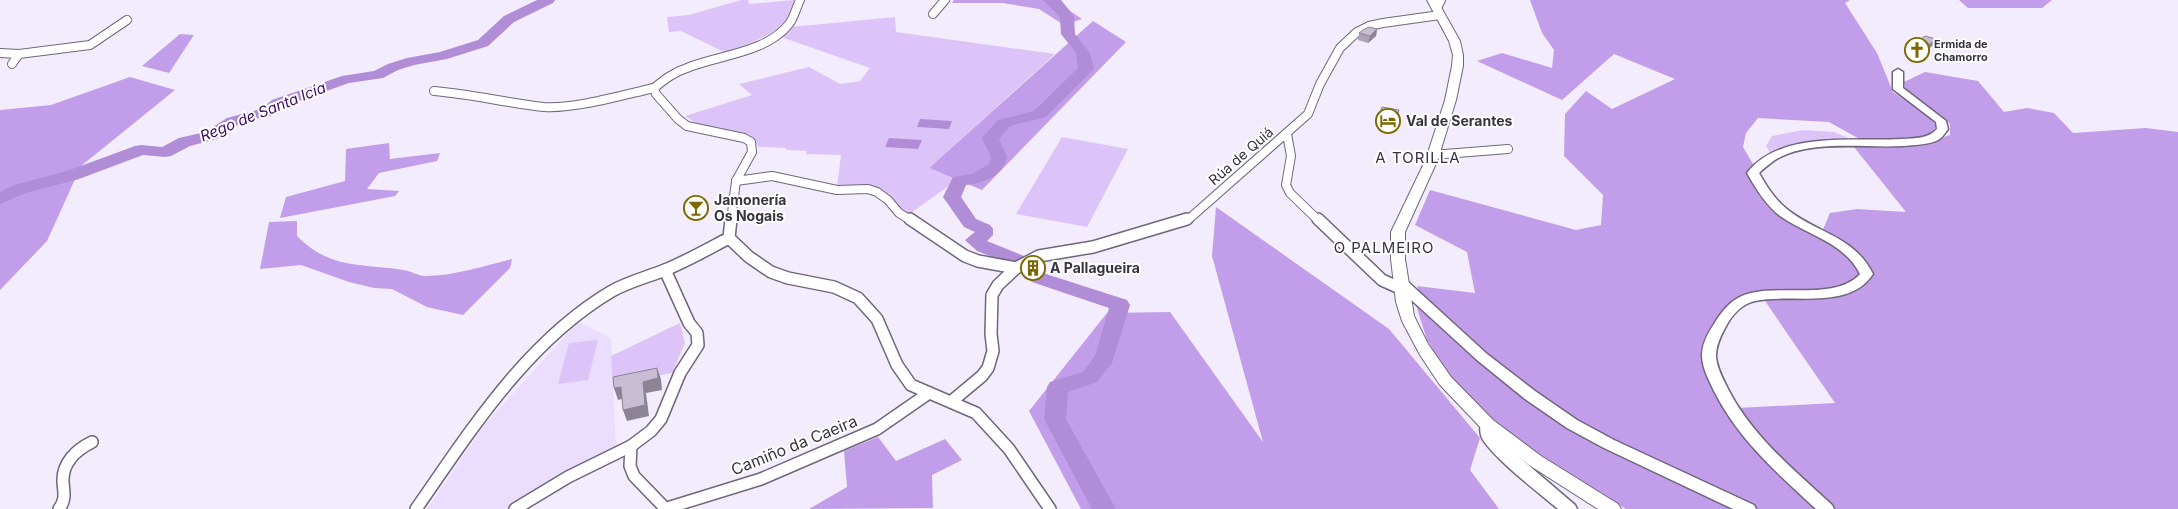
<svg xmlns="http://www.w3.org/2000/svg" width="2178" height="509" font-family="Inter,sans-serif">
<rect width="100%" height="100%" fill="#f3ecfc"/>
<path fill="#ebddfd" d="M578,322L611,338L616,448L550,483L509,509H427L486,423Z"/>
<g fill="#dcc4f9">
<path d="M741,0H749L748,2L751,4L794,0C792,7 789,16 784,22C773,36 742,47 724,52L681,31L669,32L667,17L689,15Z"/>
<path d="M895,17L896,32L1055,54L929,168L957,180L908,215L883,193L837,188L841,155L806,154L807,151L786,150V148L759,147L749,135L702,127L685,116L752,95L739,84L809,67L840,84L860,81L870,68L781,37L791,27Z"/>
<path d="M1803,130L1834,132L1860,143L1831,142L1771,154L1766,146L1772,136Z"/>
<path d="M1062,137L1128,149L1087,227L1016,214Z"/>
<path d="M680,323L685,343L672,373L613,385L611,356Z"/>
<path d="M598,340L588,380L558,384L569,343Z"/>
</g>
<g fill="#c29eea">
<path d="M954,0H1054L1082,19L1064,25L1039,9L1003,3H952Z"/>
<path d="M1530,0H1850L1845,3L1877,53L1893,92L1928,115L1937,126L1928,136L1898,141L1865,142L1829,122L1758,118L1746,133L1743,147L1753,164L1751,176L1802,228L1841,251L1862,269L1860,278L1850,284L1832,289L1756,293L1737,298L1725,307L1714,327L1716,390L1821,509H1752L1618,444L1552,407L1509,373L1421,298L1417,286L1475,293L1467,252L1415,225L1430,190L1576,230L1601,225L1603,195L1564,156L1565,114L1586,91L1612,109L1675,79L1614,54L1562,100L1477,61L1502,53L1552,68L1554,50L1542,33Z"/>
<path d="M1959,0H2052L2042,8H1968Z"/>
<path d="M1093,21L1126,42L982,190L929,168Z"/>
<path d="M180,34L194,35L169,73L142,66Z"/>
<path d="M1925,72L1978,81L2004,112L2027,108L2054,113L2073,133L2146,128L2178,132V509H1831L1771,456L1736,408L1835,403L1763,298L1859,287L1870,281C1874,255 1840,243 1822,232L1830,213L1857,209L1906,212L1854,147C1887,148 1919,147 1950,135V124C1937,110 1919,102 1905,89L1904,82Z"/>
<path d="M130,77L175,90L81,166L47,241L0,290V110L51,105Z"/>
<path d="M389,143L390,159L440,153L437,161L379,173L367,189L399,191L395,196L280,218L286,197L345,181L346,149Z"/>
<path d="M1216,207L1389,329L1480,438L1470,470L1499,509H1081L1029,411L1107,313L1170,312L1263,442L1212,256Z"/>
<path d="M297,221V236C331,270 360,263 403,270C411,271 418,276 425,276C454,276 484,266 512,259L510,268L463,315L427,307L392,289L374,288L349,282L301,265L260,269L269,222Z"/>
<path d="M1416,305L1500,379L1553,417L1736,509H1626L1577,480L1492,422L1450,379L1427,340Z"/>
<path d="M878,437L896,461L945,439L962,460L932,475L933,508L809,509L847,487L844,451Z"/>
</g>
<g fill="#b18dd7">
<path d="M920,119L952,121L949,129L917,127Z"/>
<path d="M889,138L922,140L918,149L885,147Z"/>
</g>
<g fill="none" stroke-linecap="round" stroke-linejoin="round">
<g fill="#b18dd7" fill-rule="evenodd">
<path d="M537,0H555L553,3L514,22L488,46L447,59L414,65L398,70L383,78L349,83L284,106L271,116L255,119L239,124L217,139L190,146L171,156L165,157L143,155L79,179L26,193L0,204V192L14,185L67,171L135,146L141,145L162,147L179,138L205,132L227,118L261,109L272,100L342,76L374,71L388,64L407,58L440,52L478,40L504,16Z"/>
<path d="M1043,0H1061L1074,16L1075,34L1090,53L1094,69L1046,117L1010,126L999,139L1007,156C1004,176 984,183 966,185L961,197L976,219L990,225L993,229V235L987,241L1024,256L1026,260L1024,264L1035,265L1046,274L1127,300L1130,305L1112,363L1097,382L1068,392L1066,419L1116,509H1092L1044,419L1047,387L1050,382L1083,372L1095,356L1109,308L1032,282L1018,269L1021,265L1010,264L977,251L965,240L975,232L964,227L943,197L953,177L972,174L989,164L991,156L982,138L998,120L1034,111L1078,68L1076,53L1061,34L1060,17Z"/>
</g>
<defs>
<g id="minor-far1">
<path d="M1437,8L1441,0"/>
<path d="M933,14L945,0"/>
<path d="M0,53L19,54L12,64"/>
<path d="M19,54L90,45L127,20"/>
<path d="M434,91C471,94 507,103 544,107C575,109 623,95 654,88"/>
<path d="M1287,134L1291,156L1286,185L1290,193L1319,221"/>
<path d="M1432,155L1508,149"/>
<path d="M736,181L772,176L837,190L868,189L877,192L888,200L899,213L912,221"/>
<path d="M731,221L736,181L752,152L751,142L744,138L687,126L678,119L656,94L654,88C664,80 674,72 687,68C719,55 766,53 789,24C794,18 796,8 800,0"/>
<path d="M1184,221L1190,218L1308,114L1320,84L1340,48L1357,32L1369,26L1383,23L1440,15"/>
</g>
<g id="minor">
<path d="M910,219L965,256L978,261L1016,268"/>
<path d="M1318,219L1382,280L1402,289"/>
<path d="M729,238L749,257L771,272L788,278L834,287L858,298L877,319L897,365L911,385L976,413L1009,449L1050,509"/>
<path d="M952,401L982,376L988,368L993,351L991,334L992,295L998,285L1016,268L1039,256L1093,247L1187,219"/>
<path d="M631,446L630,466L634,476L665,508"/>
<path d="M59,509C66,500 64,493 63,482C62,463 76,450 92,442"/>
<path d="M416,509C471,430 527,341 612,291C628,282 647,277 665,270C687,261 708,249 729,238L731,219"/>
<path d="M515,509L568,477L631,446L651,431L661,419L680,373L698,345L697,333L689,323L665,270"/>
<path d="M664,509L761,479L877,429L929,393"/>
</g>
<g id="tertiary">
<path d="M1898,69L1903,72V88L1946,121L1948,129C1945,133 1942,138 1938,140C1928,145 1914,145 1903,146C1866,148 1823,141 1787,154C1776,158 1768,165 1759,173C1767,187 1775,200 1788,210C1819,234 1854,236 1873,274C1849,311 1792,293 1755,301C1741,304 1731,316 1725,328C1720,337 1716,346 1716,357C1717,368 1723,379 1728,389C1752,436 1793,469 1832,505L1834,509H1816C1777,473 1738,439 1714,391C1709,380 1702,368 1702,355C1702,344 1708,333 1714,324C1723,309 1733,297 1751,293C1783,285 1837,300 1860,274C1844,242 1807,235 1780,216C1766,205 1756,189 1747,173C1780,130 1854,142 1902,139C1915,138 1928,139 1937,129L1936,122L1893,89V72Z"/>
<path d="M1401,279L1406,280L1487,354L1535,391L1577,420L1614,440L1754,505L1756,509H1733L1604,448L1567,428L1525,399L1477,360L1396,286L1395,283L1396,280Z"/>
<path d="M1487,421L1492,422L1496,435L1505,445L1575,505L1577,509H1558C1537,491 1498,462 1483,440C1480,435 1479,427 1482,422Z"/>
</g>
<path id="secondary" d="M1427,0H1437L1460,41L1463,55V66L1456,100L1438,159L1405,232V259L1414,316L1428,344L1451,377L1493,420L1541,456L1618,504L1621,509H1598L1529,465L1482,429L1440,385L1420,355L1402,321L1396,302L1391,259V232L1426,159L1445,100L1452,66L1453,55L1449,41Z"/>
</defs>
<use href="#minor-far1" stroke="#70667c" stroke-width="10"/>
<use href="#minor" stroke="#70667c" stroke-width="14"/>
<use href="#tertiary" stroke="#70667c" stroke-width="3"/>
<use href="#secondary" stroke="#70667c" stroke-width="2"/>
<use href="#minor-far1" stroke="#fff" stroke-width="8"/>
<use href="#minor" stroke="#fff" stroke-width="11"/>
<use href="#tertiary" fill="#fff" fill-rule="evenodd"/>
<use href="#secondary" fill="#fff" fill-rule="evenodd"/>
</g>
<g fill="#aca3b7">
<path d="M1377,29L1376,36L1368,43L1358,40L1359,33Z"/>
<path d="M1921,39H1936L1932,46L1918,58L1907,54L1911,44Z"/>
<path d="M1382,107L1399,110L1394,126L1378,123Z"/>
</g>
<g fill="#8c8495">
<path d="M1377,29L1376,36L1368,43L1370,36Z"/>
<path d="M1936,39L1932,46L1918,58L1921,51Z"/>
<path d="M657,368L661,379L662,390L646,393L649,416L627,421L623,410L643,382Z"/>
<path d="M621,387L625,398L618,400L614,388Z"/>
</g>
<g fill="#c8bdd5" stroke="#8c8495">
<path d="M1369,27L1377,29L1370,36L1359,33L1363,30Z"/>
<path d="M1925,36L1936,39L1921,51L1910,48L1913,45L1911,44L1918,38L1921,39Z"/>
<path d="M1382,107L1399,110L1396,119L1379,116Z"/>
<path d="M657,368L658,378L643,382L645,405L623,410L621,387L614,388L613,377Z"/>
</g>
<defs>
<symbol id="church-ring" viewBox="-11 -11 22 22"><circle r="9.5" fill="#fff" stroke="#7c6800" stroke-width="1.5"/><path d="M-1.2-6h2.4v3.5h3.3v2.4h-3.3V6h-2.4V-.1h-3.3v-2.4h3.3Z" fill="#7c6800"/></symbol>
<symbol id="hotel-ring" viewBox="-11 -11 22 22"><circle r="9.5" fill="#fff" stroke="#7c6800" stroke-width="1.5"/><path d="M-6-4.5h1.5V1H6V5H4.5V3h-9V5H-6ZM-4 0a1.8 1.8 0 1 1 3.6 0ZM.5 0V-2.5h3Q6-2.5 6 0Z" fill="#7c6800"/></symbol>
<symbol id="bar-ring" viewBox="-11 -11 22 22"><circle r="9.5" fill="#fff" stroke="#7c6800" stroke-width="1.5"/><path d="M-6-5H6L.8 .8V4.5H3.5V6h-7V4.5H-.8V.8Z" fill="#7c6800"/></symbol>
<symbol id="building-ring" viewBox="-11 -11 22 22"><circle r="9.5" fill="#fff" stroke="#7c6800" stroke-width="1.5"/><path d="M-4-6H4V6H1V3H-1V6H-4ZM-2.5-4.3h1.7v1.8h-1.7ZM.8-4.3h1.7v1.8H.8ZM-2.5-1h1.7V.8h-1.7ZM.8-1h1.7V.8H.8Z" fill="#7c6800"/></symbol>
</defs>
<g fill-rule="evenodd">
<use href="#church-ring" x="1903" y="36" width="28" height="28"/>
<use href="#hotel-ring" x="1374" y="107" width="28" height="28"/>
<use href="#bar-ring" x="682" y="194" width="28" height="28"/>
<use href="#building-ring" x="1019" y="254" width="28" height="28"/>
</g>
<g text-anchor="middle" stroke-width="4" stroke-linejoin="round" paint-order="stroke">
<g font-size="11" font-weight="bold" fill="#38343e" stroke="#fff" text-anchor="start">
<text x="1934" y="48">Ermida de<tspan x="1934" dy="13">Chamorro</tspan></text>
</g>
<g font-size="14" font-weight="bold" fill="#38343e" stroke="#fff" text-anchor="start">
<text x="1406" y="126">Val de Serantes</text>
<text x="714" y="205">Jamonería<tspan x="714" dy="16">Os Nogais</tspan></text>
<text x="1050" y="273">A Pallagueira</text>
</g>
<g font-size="14" fill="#38343e" stroke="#fff">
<text transform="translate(1241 156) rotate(-41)" y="5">Rúa de Quiá</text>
</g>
<g font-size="15" font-style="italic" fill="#3f0864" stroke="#fff">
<text transform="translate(263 112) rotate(-22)" y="5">Rego de Santa Icía</text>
</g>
<g font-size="15" letter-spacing="1" fill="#3a3145" stroke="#fff">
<text x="1418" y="163">A TORILLA</text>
<text x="1384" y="253">O PALMEIRO</text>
</g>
<g font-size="16" fill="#38343e" stroke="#fff">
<text transform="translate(794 445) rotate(-22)" y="6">Camiño da Caeira</text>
</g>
</g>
</svg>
